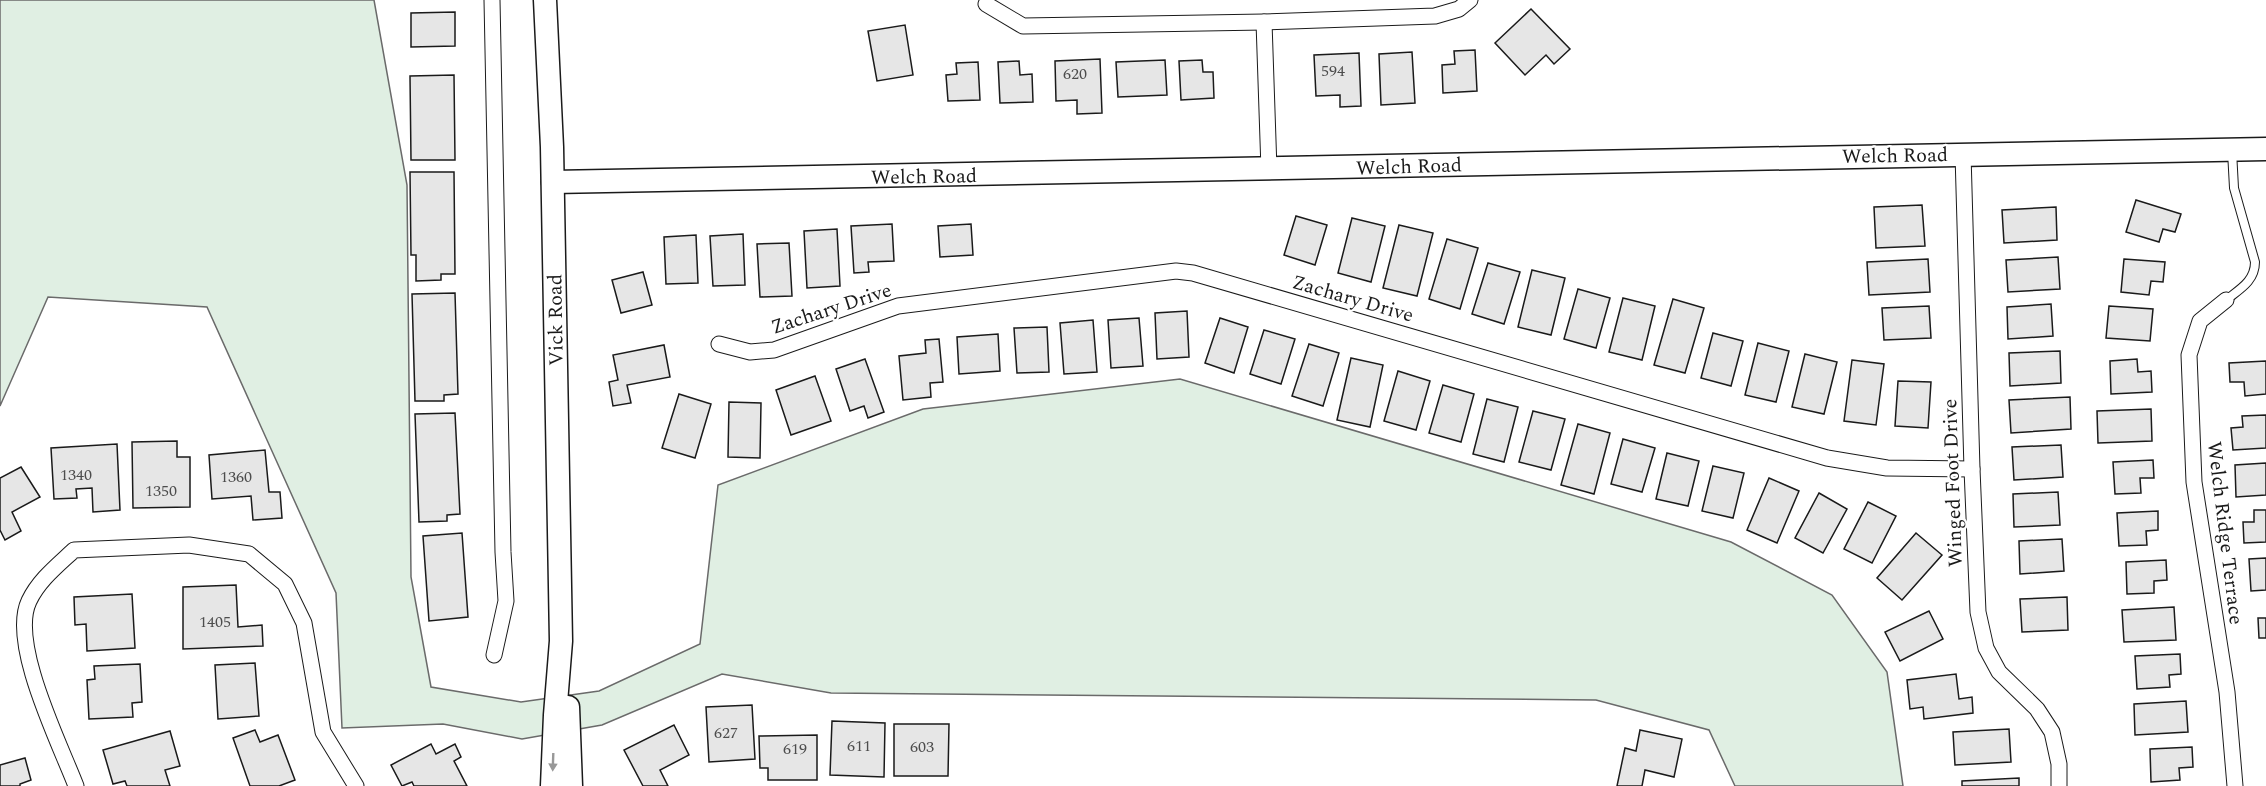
<svg xmlns="http://www.w3.org/2000/svg" width="2266" height="786" font-family="Spectral,serif">
<rect width="100%" height="100%" fill="#fff"/>
<path fill="#e0efe3" stroke="#6a6a6a" stroke-width="1.5" d="M0,0H374L407,185L411,577L431,687L521,702L599,691L700,644L718,485L923,409L1180,379L1731,542L1832,595L1887,672L1903,786H1735L1709,730L1596,700L831,693L722,674L602,725L522,739L443,724L342,728L336,593L207,307L48,297L0,406Z"/>
<g fill="#e6e6e6" stroke="#1a1a1a" stroke-width="1.5">
<path d="M1531,9L1570,49L1554,64L1546,55L1525,75L1495,43Z"/>
<path d="M455,12V46L411,47V13Z"/>
<path d="M905,25L913,75L877,81L868,31Z"/>
<path d="M1475,50L1477,91L1443,93L1442,65L1455,64L1454,51Z"/>
<path d="M1412,52L1415,103L1381,105L1379,54Z"/>
<path d="M1359,53L1361,106L1340,107V95L1316,96L1314,55Z"/>
<path d="M1100,59L1102,113L1077,114V100L1056,101L1055,61Z"/>
<path d="M1165,60L1167,95L1118,97L1116,62Z"/>
<path d="M1202,60L1203,72H1213L1214,98L1181,100L1179,61Z"/>
<path d="M1019,61L1020,75L1032,74L1033,102L1000,103L998,62Z"/>
<path d="M978,62L980,100L948,101L946,75L957,74L956,63Z"/>
<path d="M454,75L455,160H411L410,76Z"/>
<path d="M410,172H454L455,274H441V280L416,281V255H411Z"/>
<path d="M2136,200L2181,214L2175,232L2163,229L2159,242L2126,232Z"/>
<path d="M1922,205L1925,246L1876,248L1874,207Z"/>
<path d="M2056,207L2057,240L2004,243L2002,210Z"/>
<path d="M1296,216L1327,225L1315,265L1284,255Z"/>
<path d="M1352,218L1385,226L1371,282L1338,273Z"/>
<path d="M892,224L894,261L868,262L869,272L854,273L851,226Z"/>
<path d="M971,224L973,255L940,257L938,226Z"/>
<path d="M1399,225L1433,233L1417,296L1383,288Z"/>
<path d="M837,229L840,286L807,288L804,231Z"/>
<path d="M743,234L745,285L713,286L710,236Z"/>
<path d="M696,235L698,283L666,284L664,237Z"/>
<path d="M1447,239L1478,248L1460,309L1429,299Z"/>
<path d="M789,243L792,296L760,297L757,244Z"/>
<path d="M2058,257L2060,289L2008,292L2006,260Z"/>
<path d="M1928,259L1930,292L1869,295L1867,262Z"/>
<path d="M2124,259L2165,262L2163,282L2151,281L2149,295L2121,292Z"/>
<path d="M1488,263L1520,272L1504,324L1472,314Z"/>
<path d="M1532,270L1565,278L1551,335L1518,327Z"/>
<path d="M643,272L652,305L621,313L612,280Z"/>
<path d="M1578,289L1610,298L1596,348L1564,339Z"/>
<path d="M455,293L458,394L444,395V401H415L412,294Z"/>
<path d="M1623,298L1655,306L1642,360L1609,352Z"/>
<path d="M1673,299L1704,308L1685,373L1654,365Z"/>
<path d="M2051,304L2053,336L2008,339L2007,307Z"/>
<path d="M1929,306L1931,338L1884,340L1882,308Z"/>
<path d="M2109,306L2153,309L2150,341L2106,338Z"/>
<path d="M1187,311L1189,357L1157,359L1155,313Z"/>
<path d="M1139,318L1143,366L1111,368L1108,320Z"/>
<path d="M1220,318L1248,327L1234,373L1205,363Z"/>
<path d="M1093,320L1097,372L1064,374L1060,323Z"/>
<path d="M1047,327L1049,372L1017,373L1014,328Z"/>
<path d="M1264,330L1295,339L1281,384L1250,374Z"/>
<path d="M1713,333L1743,341L1731,386L1701,378Z"/>
<path d="M998,334L1000,371L959,374L957,337Z"/>
<path d="M939,339L943,382L930,383L931,397L903,400L899,356L926,353L925,340Z"/>
<path d="M1758,343L1789,351L1776,402L1745,395Z"/>
<path d="M1309,344L1339,353L1323,406L1292,396Z"/>
<path d="M664,345L670,377L627,385L631,403L613,406L609,382L618,380L613,355Z"/>
<path d="M2060,351L2061,383L2010,386L2009,353Z"/>
<path d="M1805,354L1837,362L1824,414L1792,407Z"/>
<path d="M1351,358L1383,365L1370,427L1337,420Z"/>
<path d="M865,359L884,412L868,418L864,406L850,411L836,369Z"/>
<path d="M2137,359L2138,372L2151,371L2152,392L2111,394L2110,361Z"/>
<path d="M1852,360L1884,364L1876,425L1844,421Z"/>
<path d="M2266,361V394L2245,396L2244,382H2230L2229,363Z"/>
<path d="M1398,371L1430,381L1416,430L1384,421Z"/>
<path d="M815,376L831,421L791,435L776,390Z"/>
<path d="M1898,381L1931,382L1928,428L1895,426Z"/>
<path d="M1443,385L1474,394L1461,442L1429,433Z"/>
<path d="M679,394L711,404L695,458L662,448Z"/>
<path d="M2070,397L2071,429L2011,433L2009,400Z"/>
<path d="M1487,399L1518,407L1504,462L1473,454Z"/>
<path d="M729,402L761,403L760,458L728,457Z"/>
<path d="M2151,409L2152,441L2098,443L2097,411Z"/>
<path d="M1533,411L1565,419L1551,470L1519,462Z"/>
<path d="M455,413L460,514L447,515V521L419,522L415,414Z"/>
<path d="M2266,415V448L2233,450L2231,428L2243,427L2242,416Z"/>
<path d="M1578,424L1610,433L1594,494L1561,485Z"/>
<path d="M1623,439L1655,448L1642,492L1611,484Z"/>
<path d="M177,441V457H190V507L133,508L132,442Z"/>
<path d="M117,444L120,510L93,512L92,488L76,489L77,498L54,499L51,448Z"/>
<path d="M2061,445L2063,477L2014,480L2012,447Z"/>
<path d="M265,450L269,492H280L282,518L253,520L251,496L212,499L209,455Z"/>
<path d="M1667,453L1699,461L1688,506L1656,499Z"/>
<path d="M2153,460L2154,478H2140L2141,493L2115,494L2113,462Z"/>
<path d="M2266,463V495L2236,497L2235,465Z"/>
<path d="M1713,466L1744,473L1733,518L1702,511Z"/>
<path d="M21,467L40,497L12,512L21,531L5,540L0,530V478Z"/>
<path d="M1769,478L1799,491L1777,543L1747,530Z"/>
<path d="M2058,492L2060,525L2014,527L2013,494Z"/>
<path d="M1819,493L1847,509L1823,553L1795,538Z"/>
<path d="M1868,502L1896,516L1872,563L1844,549Z"/>
<path d="M2254,510H2266V542L2244,543L2243,522H2254Z"/>
<path d="M2158,511V530L2146,531L2147,545L2119,546L2117,513Z"/>
<path d="M462,533L468,617L429,621L423,536Z"/>
<path d="M1916,533L1942,555L1902,600L1877,578Z"/>
<path d="M2062,539L2064,571L2020,574L2019,541Z"/>
<path d="M2266,558V590L2251,591L2249,559Z"/>
<path d="M2166,560L2167,580L2154,581V593L2127,594L2126,562Z"/>
<path d="M236,585L238,627L262,625L263,646L183,649V587Z"/>
<path d="M132,594L135,648L87,651L86,624L75,625L74,597Z"/>
<path d="M2067,597L2068,630L2022,632L2020,599Z"/>
<path d="M2174,607L2176,640L2124,642L2122,610Z"/>
<path d="M1929,611L1943,639L1900,661L1885,632Z"/>
<path d="M2258,618H2266V638H2259Z"/>
<path d="M2180,654L2181,674L2169,675L2170,687L2137,689L2135,656Z"/>
<path d="M255,663L259,716L218,719L215,665Z"/>
<path d="M140,664L142,702L132,703L133,717L89,719L87,680L95,679L94,666Z"/>
<path d="M1956,674L1959,699L1972,697L1973,713L1924,719L1923,707L1910,709L1907,680Z"/>
<path d="M2186,701L2188,732L2135,735L2134,704Z"/>
<path d="M752,705L755,759L709,762L706,707Z"/>
<path d="M832,721L885,723L884,777L830,775Z"/>
<path d="M894,724H949L948,776H894Z"/>
<path d="M674,725L689,755L660,770L668,786H643L624,750Z"/>
<path d="M2009,729L2011,762L1955,765L1953,732Z"/>
<path d="M255,730L260,742L278,735L295,780L279,786H250L233,738Z"/>
<path d="M1640,730L1682,739L1674,777L1645,770L1642,786H1617L1625,748L1636,751Z"/>
<path d="M170,731L180,766L165,770L170,786H127L125,781L113,784L103,750Z"/>
<path d="M817,735V780H768V768H760L759,736Z"/>
<path d="M431,744L436,754L455,744L461,757L454,761L467,786H414L412,782L402,786L391,765Z"/>
<path d="M2192,747L2193,767L2179,768L2180,780L2151,782L2150,749Z"/>
<path d="M25,758L31,780L20,784V786H0V765Z"/>
<path d="M2019,778V786H1962V781Z"/>
</g>
<g fill="none" stroke-linecap="round" stroke-linejoin="round">
<defs>
<path id="lane" d="M2226,300C2240,289 2255,281 2255,262L2234,188L2232,151"/>
<g id="street">
<path d="M492,0L503,552L506,601L494,655"/>
<path d="M986,4L1023,26L1264,22L1435,16L1459,9L1470,0"/>
<path d="M1264,22L1269,170"/>
<path d="M1963,154L1972,469L1978,612L1986,648L1999,672L2037,709L2052,732L2059,764V786"/>
<path d="M2226,300L2200,321L2189,355L2194,482L2227,692L2235,786"/>
<path d="M719,344L750,352L774,350L898,306L1176,271L1193,273L1827,458L1887,468L1972,469"/>
<path d="M76,786C60,744 9,643 29,601C39,580 57,566 74,550L189,545L249,554L285,584L304,623L323,732L356,786"/>
</g>
<g id="secondary">
<path d="M545,0L552,147L561,641L555,715L552,786"/>
<path d="M553,182C1124,173 1695,158 2266,149"/>
<path d="M568,707L571,786"/>
</g>
</defs>
<use href="#lane" stroke="#1a1a1a" stroke-width="10"/>
<use href="#street" stroke="#1a1a1a" stroke-width="17"/>
<use href="#secondary" stroke="#1a1a1a" stroke-width="25"/>
<use href="#lane" stroke="#fff" stroke-width="8"/>
<use href="#street" stroke="#fff" stroke-width="15"/>
<use href="#secondary" stroke="#fff" stroke-width="22"/>
</g>
<defs><path id="oneway-solid" d="M-6-.8H1V-3.2L6.5 0L1 3.2V.8H-6Z" transform="scale(1.5)"/></defs>
<use fill="#989898" href="#oneway-solid" transform="translate(553 762) rotate(92)"/>
<g text-anchor="middle" stroke-width="4.5" stroke-linejoin="round" paint-order="stroke">
<g font-size="16" fill="#4d4d4d">
<text x="1333" y="76">594</text>
<text x="1075" y="79">620</text>
<text x="76" y="480">1340</text>
<text x="236" y="482">1360</text>
<text x="161" y="496">1350</text>
<text x="215" y="627">1405</text>
<text x="726" y="738">627</text>
<text x="859" y="751">611</text>
<text x="922" y="752">603</text>
<text x="795" y="754">619</text>
</g>
<g font-size="20" fill="#1a1a1a" stroke="#fff">
<text transform="translate(1895 155) rotate(-1)" y="7">Welch Road</text>
<text transform="translate(1409 166) rotate(-2)" y="7">Welch Road</text>
<text transform="translate(924 176) rotate(-1)" y="7">Welch Road</text>
<text transform="translate(1353 298) rotate(16)" y="7">Zachary Drive</text>
<text transform="translate(831 308) rotate(-18)" y="7">Zachary Drive</text>
<text transform="translate(555 320) rotate(-91)" y="7">Vick Road</text>
<text transform="translate(1952 483) rotate(-92)" y="7">Winged Foot Drive</text>
<text transform="translate(2226 533) rotate(83)" y="7">Welch Ridge Terrace</text>
</g>
</g>
</svg>
